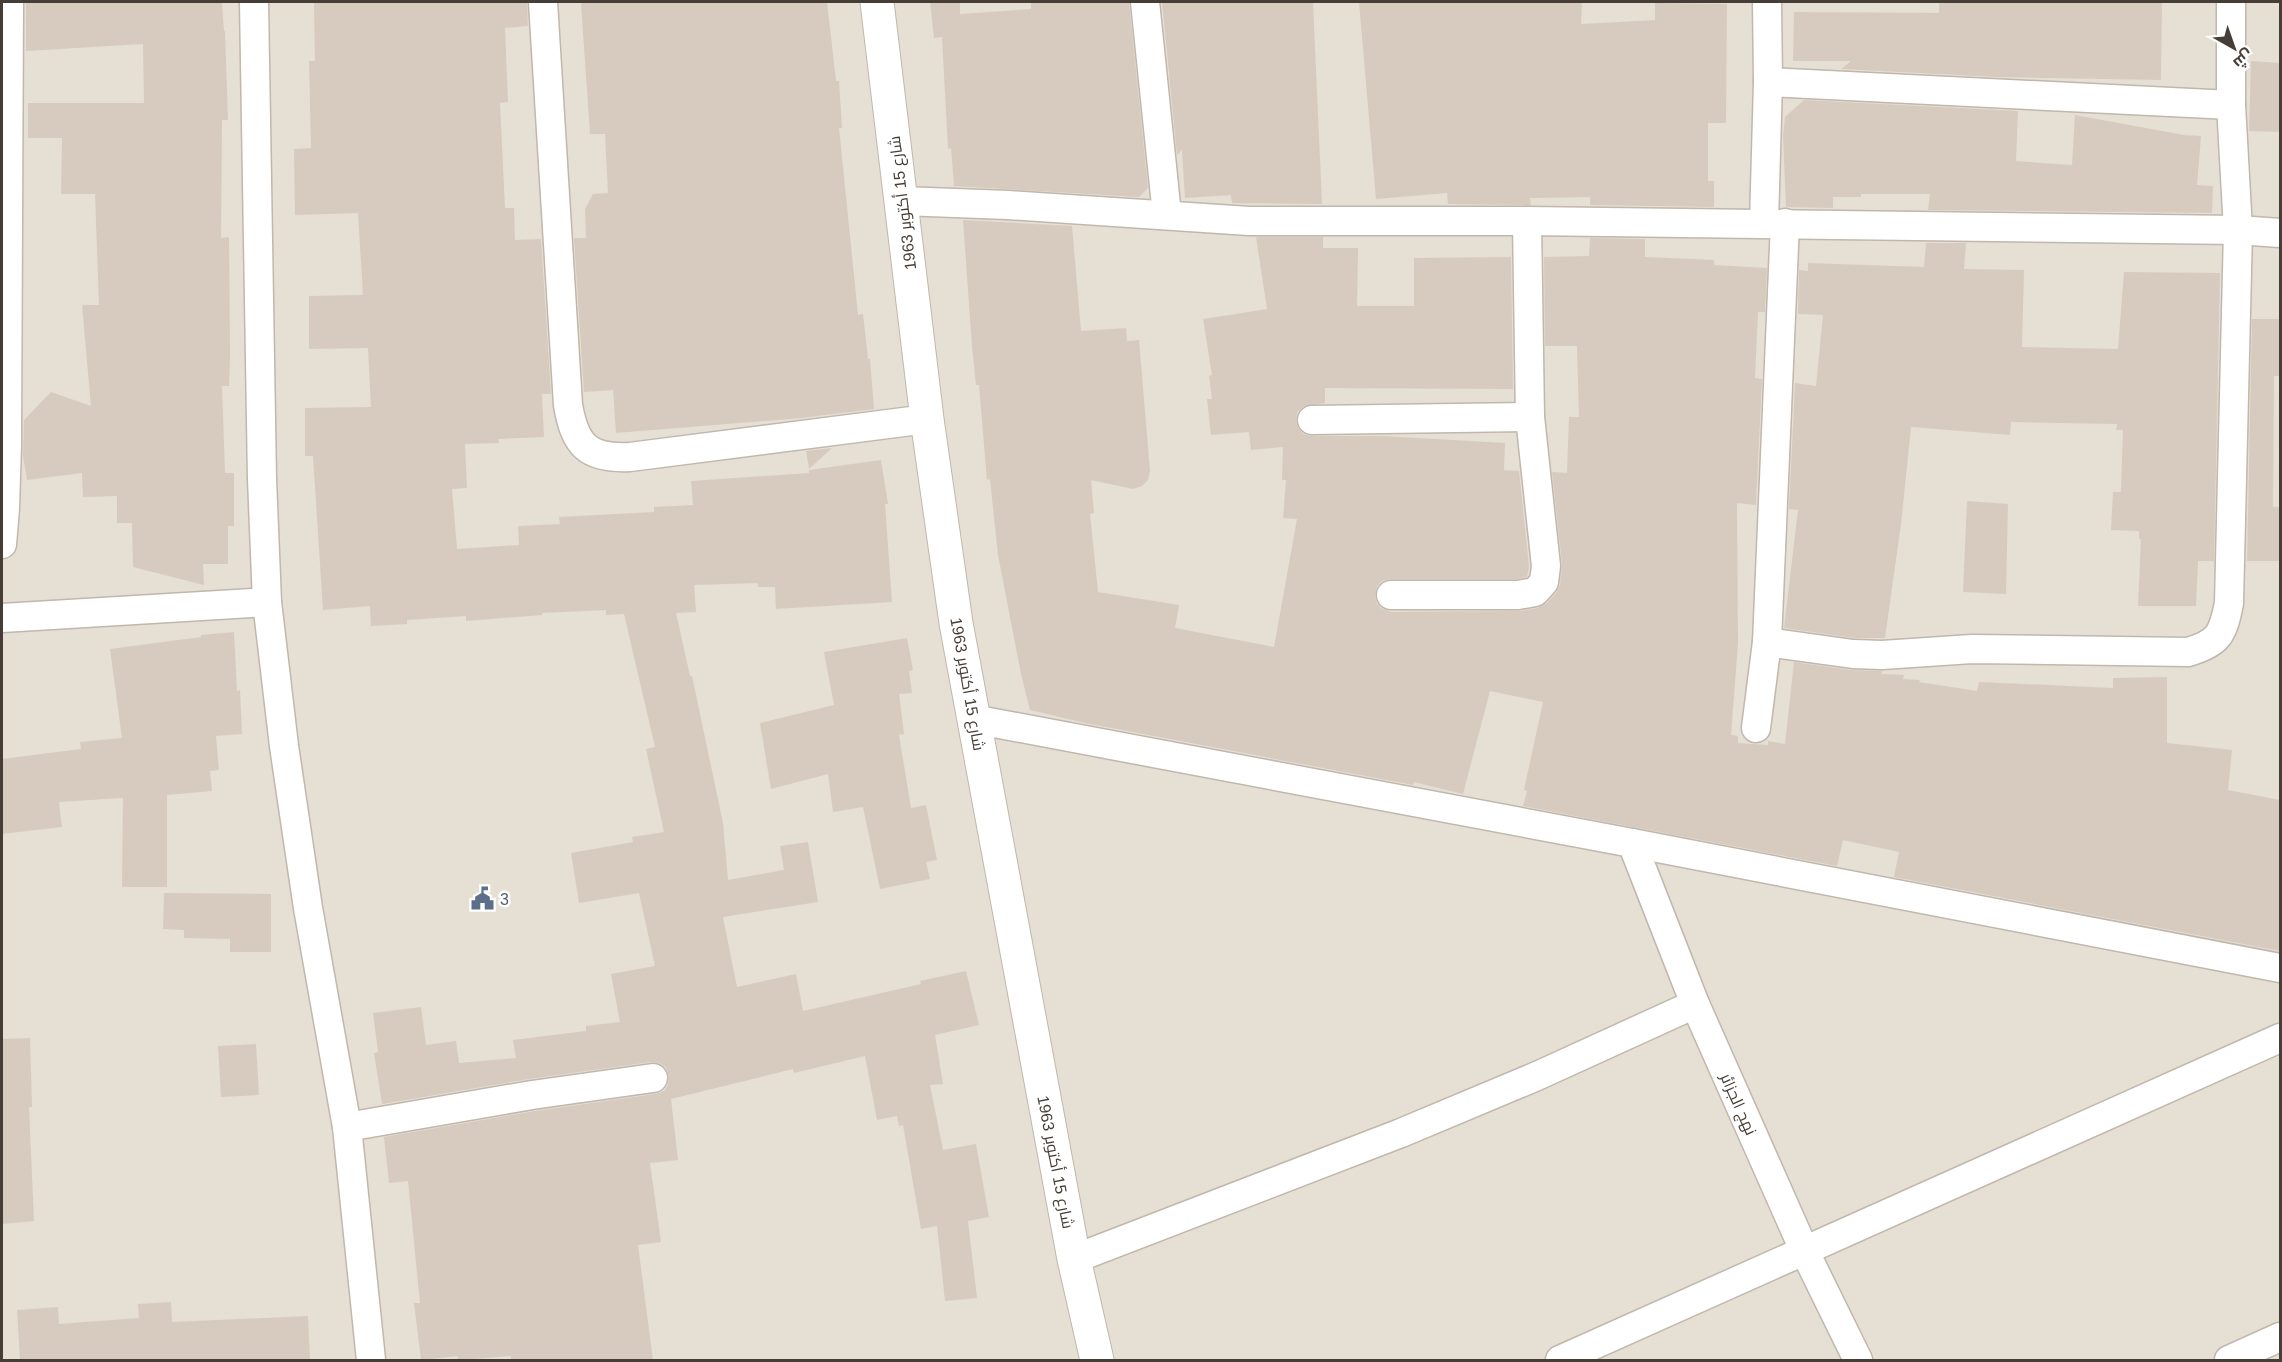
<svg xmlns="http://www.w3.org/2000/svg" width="2282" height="1362" font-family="Helvetica,Cairo,sans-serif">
<rect width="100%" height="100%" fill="#f2ede6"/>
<rect fill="#e6dfd4" x="2" y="2" width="2278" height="1358"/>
<g fill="#d7cbbf">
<path d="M26,2H222L224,31H225L228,120H222L221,238L229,237L230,357L229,386H222L225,473H234V526H228V564H203L204,585L133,567L132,523H117V496L83,497L82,473L27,480L23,456L24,420L51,392L91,406L82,305H99L95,194H61L62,138H28V103H144L143,44L26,51Z"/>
<path d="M314,2H527L528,26L505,28L508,102L500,103L505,208H514L515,240L541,239L551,394H542L544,437L498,439L499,443L465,444L467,488L452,489L457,549L519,545L518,526L560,524L559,517L654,512V507L693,505L691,481L809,473V470L881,460L888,504H885L892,602L776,609L775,587H758V583L694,585L696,612L676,613L690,676H692L723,823L728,880L784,870L780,846L808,842L818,902L723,917L737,987L796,974L803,1011L921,984L920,981L966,971L979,1025L935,1035L943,1084L930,1085L943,1150L976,1144L989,1217L968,1221L977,1298L945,1301L937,1226L921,1229L903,1125L899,1126L897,1116L877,1120L865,1056L794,1073L793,1069L671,1099L678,1160L650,1163L661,1242L638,1245L653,1360H511V1356L463,1360H458V1356L421,1360L414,1303H420L408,1181L389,1183L384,1137L535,1111L655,1094L664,1091L668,1085L669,1076L666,1067L659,1063L651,1062L529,1079L382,1104L374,1053L378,1052L373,1013L421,1007L426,1045L456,1041L459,1063L516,1058L513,1040L586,1031V1026L620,1022L611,974L655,966L639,893L579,903L571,853L633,842L632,837L664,832L646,749L655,747L624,614L606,615V610L542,613V615L466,621V616L407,620V624L371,626L370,606L323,610L313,456H305V408L371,407L368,348L309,349V296L363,295L358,213L295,215L294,149L311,148L309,61H315Z"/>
<path d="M601,2H827L836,81H839L842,128H839L858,315L863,314L868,359H870L874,409L801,418L616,433L613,390L584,392L574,238H586L585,209L593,194L608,193L605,134H590L581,3Z"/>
<path d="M930,2H960V14L1031,9V2H1129L1148,188L1139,197L954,186L951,148L948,149L942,37L934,38Z"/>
<path d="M1162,2H1313L1322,204L1232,203L1231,195L1185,198L1182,150L1177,155Z"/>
<path d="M1359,2H1582L1581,24L1655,20V3L1727,4L1726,123H1708V181H1714V207L1590,205V197L1530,198L1531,205L1448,204L1447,193L1376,199Z"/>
<path d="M1939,2L2162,3L2161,80L1997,77L1841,69L1851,61H1793L1794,12L1939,13Z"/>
<path d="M2251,61L2280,63V132L2249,131Z"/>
<path d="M1804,100L2018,111L2016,161L2072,165L2075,115L2184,135L2201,136L2197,185L2213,186L2212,213L1928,210L1930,194H1861V197H1833V208L1786,207L1783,136L1785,117Z"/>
<path d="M963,220L1072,226L1081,331L1126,328L1127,341L1139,340L1150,471L1148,480L1142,486L1133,489L1091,480L1094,513L1090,514L1098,592L1179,605L1175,628L1274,647L1297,519L1283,518L1286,480H1282L1283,447L1251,450L1249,432L1211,435L1207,399H1212L1209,376L1212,375L1203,319L1267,309L1256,237H1323V248H1358L1357,306H1414V258L1511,257L1513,389L1325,388V403L1304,406L1297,412L1296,421L1298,428L1303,434L1312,436H1383L1505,443L1504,470L1519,471L1529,566L1527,577L1517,579H1390L1382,581L1377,586L1375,596L1377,604L1382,609L1391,612L1521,611L1538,608L1547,603L1556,593L1560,585L1562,564L1552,472L1567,473L1569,417H1579L1577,346H1545L1544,257L1589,256L1590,238L1645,239V257L1714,260V265L1767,268L1765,312H1758L1755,378L1762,379L1756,505L1737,503L1738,643L1731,735L1738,736V743L1768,745V741L1785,744L1794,662L1851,670L1882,671V674L1904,675L1903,679L1920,680L1919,682L1977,691L1979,682L2113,688V678L2167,677V743L2232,750L2228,790L2280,800V951L1894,877L1899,852L1843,840L1837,866L1523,806L1527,791L1524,790L1543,702L1490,691L1463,794L1414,782L1413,785L1085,723L1030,710L1021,674L998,555L990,479L987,480L979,385H976L972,346Z"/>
<path d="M1926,243H1966L1964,269L2024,270L2022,347L2118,349L2124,272L2220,273L2214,561H2198L2196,606H2138L2141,539H2139V531L2111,530L2113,492H2121L2123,430H2116L2117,424L2011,422L2010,435L1911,427L1901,524L1885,638H1854L1784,628L1798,510L1789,509L1795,383L1816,386L1823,315L1798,314L1799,270L1808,271V263L1924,267Z"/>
<path d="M2252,319H2280V376H2274L2273,507H2280V561H2247Z"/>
<path d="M832,448L809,469L806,451Z"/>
<path d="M1967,501L2008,504L2006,594L1963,592Z"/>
<path d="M234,632L237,691L240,690L242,734L216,736L219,770L210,771L212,791L167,795V887H122L123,798L59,802L62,827L2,834V759L81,749L80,742L122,738L110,649L201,637V635Z"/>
<path d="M907,638L913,670L909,671L912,693L899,694L904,734L899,735L911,808L926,805L937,860L926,862L930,879L880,889L863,807L833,812L828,774L771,789L760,723L834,705L824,652Z"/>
<path d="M164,893L271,894V952H230V939L184,938V930L163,929Z"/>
<path d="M30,1038L32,1107H29L34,1221L2,1224V1039Z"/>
<path d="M256,1044L259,1095L221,1097L218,1046Z"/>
<path d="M171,1302L172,1322L308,1316L310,1360H20L17,1310L58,1307L59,1324L139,1318L138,1304Z"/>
</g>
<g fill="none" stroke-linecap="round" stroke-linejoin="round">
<defs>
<g id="minor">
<path d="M254,2L262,479L267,602L284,746L308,908L347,1127L371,1360"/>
<path d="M543,2L568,405C575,445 587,459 630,457L927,419"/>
<path d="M1145,2L1167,215"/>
<path d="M1768,82L2231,105"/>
<path d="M902,201L1008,205L1249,221H1527L2238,230L2280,233"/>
<path d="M1764,223L1768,82L1767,2"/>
<path d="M1312,420L1530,417"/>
<path d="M2,544L5,508L7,445L9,2"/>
<path d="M1391,595H1518L1535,592L1544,582L1546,566L1530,417L1527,221"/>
<path d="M2,618L267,602"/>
<path d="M1767,642L1853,654L1882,655L1972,649L2188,652C2219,643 2223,634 2229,603L2238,230L2231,105V2"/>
<path d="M973,719L1632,843L2280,968"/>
<path d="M1756,728L1767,642L1785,223"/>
<path d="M1632,843L1695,1004L1804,1250L1858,1360"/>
<path d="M347,1127L532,1095L653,1078"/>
<path d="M1074,1259L1401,1133L1537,1076L1695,1004"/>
<path d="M1560,1360L2280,1038"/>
<path d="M2229,1360L2280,1337"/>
</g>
<path id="tertiary" d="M877,2L927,419L956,623L1074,1259L1097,1360"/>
</defs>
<use href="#minor" stroke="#c1b7ac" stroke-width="31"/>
<use href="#tertiary" stroke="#c1b7ac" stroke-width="35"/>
<use href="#minor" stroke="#fff" stroke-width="28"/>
<use href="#tertiary" stroke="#fff" stroke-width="33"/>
</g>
<defs>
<symbol id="civic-bare" viewBox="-9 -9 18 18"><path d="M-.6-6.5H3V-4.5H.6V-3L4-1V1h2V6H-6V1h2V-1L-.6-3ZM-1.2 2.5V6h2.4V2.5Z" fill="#5c6f8a" stroke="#fff" stroke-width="2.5" paint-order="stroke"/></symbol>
</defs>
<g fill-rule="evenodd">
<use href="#civic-bare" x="466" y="882" width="33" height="33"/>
</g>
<g text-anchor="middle" stroke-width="5" stroke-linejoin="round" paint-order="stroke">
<g font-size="16" fill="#453d36" stroke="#fff">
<text transform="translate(902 203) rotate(-97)" y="6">شارع 15 أكتوبر 1963</text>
<text transform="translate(968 684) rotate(80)" y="6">شارع 15 أكتوبر 1963</text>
<text transform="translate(1739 1104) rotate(66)" y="6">نهج الجزائر</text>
<text transform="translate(1056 1162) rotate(79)" y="6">شارع 15 أكتوبر 1963</text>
</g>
<g font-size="16" fill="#4e5e75" stroke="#fff" text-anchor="start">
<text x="500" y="905">3</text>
</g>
</g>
<rect width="2282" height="1362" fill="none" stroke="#453d36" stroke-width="6"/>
<g transform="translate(2234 48) rotate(140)" stroke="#ffffff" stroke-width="4.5" paint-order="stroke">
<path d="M0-4.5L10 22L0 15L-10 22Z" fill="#453d36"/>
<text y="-9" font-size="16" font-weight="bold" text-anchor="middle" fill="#453d36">ش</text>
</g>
</svg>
